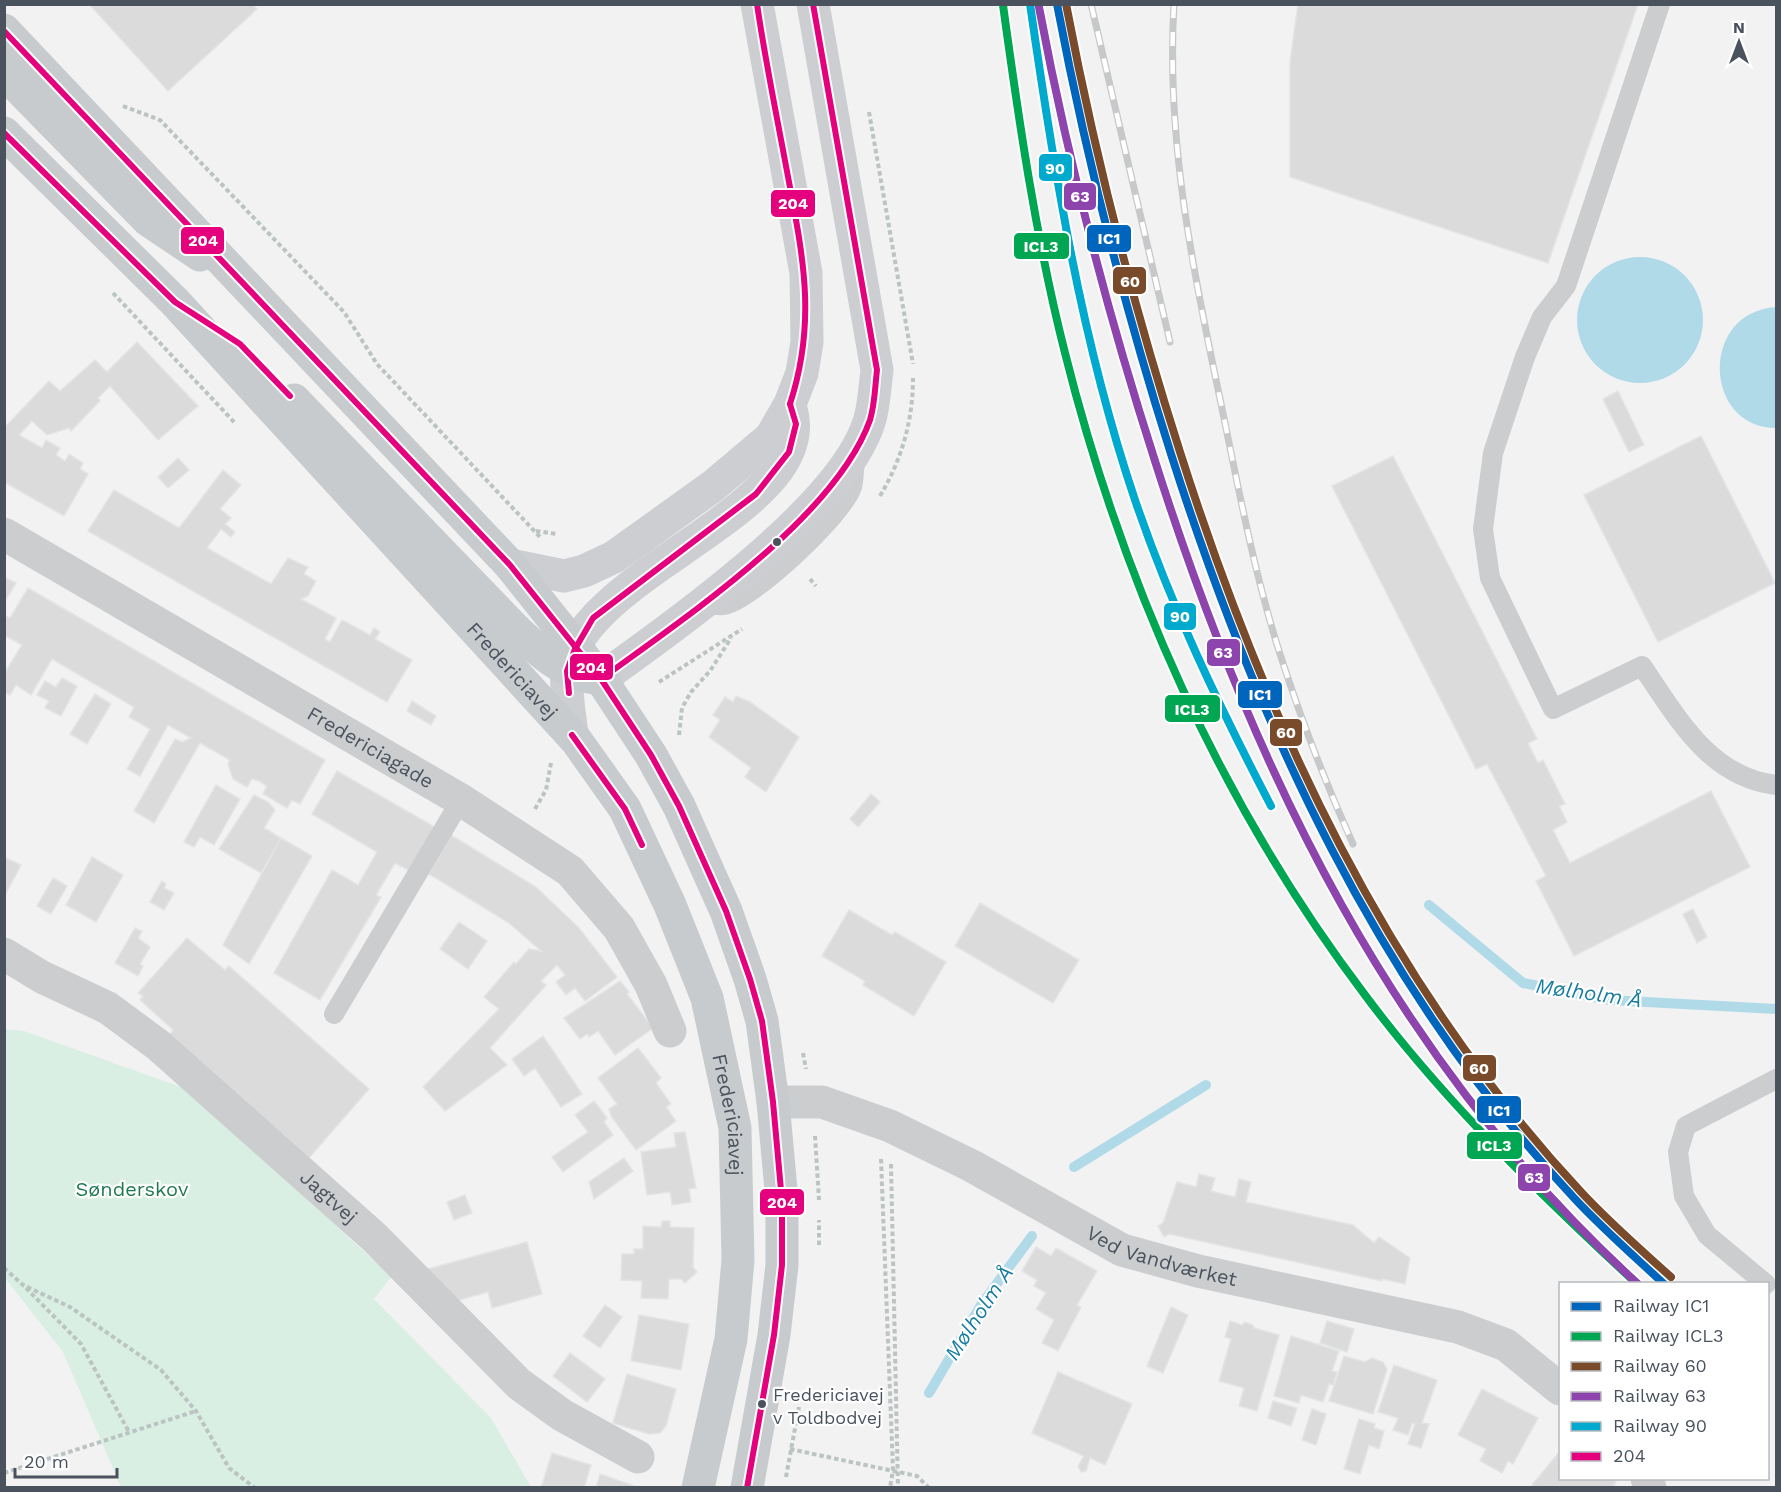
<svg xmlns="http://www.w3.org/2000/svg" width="1781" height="1492" font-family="'Work Sans',sans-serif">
<rect width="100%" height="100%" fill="#f2f2f2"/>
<path fill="#d9efe3" d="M4,1029L24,1031L195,1092L391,1277L374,1299L491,1418L531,1487H121L63,1352L5,1278Z"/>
<g fill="#b1dae9">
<circle cx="1640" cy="320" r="63"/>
<path d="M1776,307V428C1703,428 1699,312 1776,307Z"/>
</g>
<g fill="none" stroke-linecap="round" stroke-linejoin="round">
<g stroke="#b1dae9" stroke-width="10">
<path d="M1429,905L1523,983L1609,1000L1776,1009"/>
<path d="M1074,1167L1206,1085"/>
<path d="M929,1393L981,1305L1032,1236"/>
</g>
</g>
<g fill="#dbdbdc" stroke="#e3e4e5" stroke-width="1.5">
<path d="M89,4H252L257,9L168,91Z"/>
<path d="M1298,4H1638L1548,263L1290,177V62Z"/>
<path d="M137,342L198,406L158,440L110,386L98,398L100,401L71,431L69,428L47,435L32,421L19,435L42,448L46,440L60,448L56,455L65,461L69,454L83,463L80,469L88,474L64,516L4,482V428L49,381L60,391L95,360L107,372Z"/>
<path d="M1618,391L1644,445L1629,452L1603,399Z"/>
<path d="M1701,436L1775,583L1658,642L1584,495Z"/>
<path d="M1393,456L1537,739L1528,743L1538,763L1543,760L1565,804L1559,806L1567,822L1553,830L1570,863L1711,791L1750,867L1574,956L1536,881L1546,876L1528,842L1487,764L1476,769L1332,486Z"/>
<path d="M178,458L189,470L168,488L158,477Z"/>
<path d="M223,470L241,485L220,509L231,518L225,524L235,532L231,537L221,529L207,548L271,584L288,558L308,567L304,574L316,581L308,596L301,599L336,618L325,639L330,642L342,620L370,635L374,628L380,632L375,639L412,660L387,702L88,531L114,490L179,528Z"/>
<path d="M4,577L16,583L4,603Z"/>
<path d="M28,588L325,760L300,804L292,800L287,808L263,794L267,786L259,781L252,779L247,787L233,779L228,764L230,760L200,743L154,823L134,811L175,739L182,742L191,738L168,725L140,776L127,769L150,729L129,717L134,707L52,659L31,695L16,685L10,695L4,692V674L22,645L4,635V615L10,618Z"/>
<path d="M62,678L77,686L61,716L45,708L49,701L37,695L45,681L56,687Z"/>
<path d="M95,694L111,704L87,744L70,734Z"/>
<path d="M736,696L750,702L799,737L766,792L745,777L751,768L709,737L720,720L713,715L725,697L733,702Z"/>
<path d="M412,701L436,716L431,725L407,711Z"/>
<path d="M337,771L440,830L416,874L395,863L376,895L381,897L320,1000L274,973L332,870L358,885L377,852L312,814Z"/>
<path d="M216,785L240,799L214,845L200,837L194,847L184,842Z"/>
<path d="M871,794L880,802L858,827L850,819Z"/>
<path d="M254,795L268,802L275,810L264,828L281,838L261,873L219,849Z"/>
<path d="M451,835L536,887L579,928L617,977L585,1001L575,988L566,995L556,982L565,975L557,965L541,981L546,985L490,1048L507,1065L445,1111L423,1087L499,1009L484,997L514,962L516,964L529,949L541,951L509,923L429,874Z"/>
<path d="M281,838L312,856L249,964L223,945Z"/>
<path d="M4,857L21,865L5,895H4Z"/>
<path d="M92,857L123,875L96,922L66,905Z"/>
<path d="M53,878L67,886L51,914L37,906Z"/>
<path d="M162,881L166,884L164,888L174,893L164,910L150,902Z"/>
<path d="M980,903L1079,960L1053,1003L955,946Z"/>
<path d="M1693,909L1707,937L1697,943L1683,914Z"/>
<path d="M849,910L892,935L895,932L946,962L914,1016L863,985L865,981L822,956Z"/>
<path d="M459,922L487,941L468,969L440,949Z"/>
<path d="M135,928L142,931L138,938L150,947L140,964L143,966L138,976L115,963Z"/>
<path d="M187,938L225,970L229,966L369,1089L309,1158L169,1035L173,1030L140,1000L143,996L138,993Z"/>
<path d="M620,981L629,992L627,994L653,1028L615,1055L598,1031L589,1037L587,1034L580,1039L564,1018Z"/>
<path d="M543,1036L582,1094L561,1107L535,1068L524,1076L512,1059Z"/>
<path d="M638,1048L661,1078L656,1083L671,1104L666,1107L676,1121L636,1150L611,1116L609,1109L617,1104L598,1078Z"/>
<path d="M594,1101L607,1118L604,1122L613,1135L563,1172L552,1157L588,1132L575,1115Z"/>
<path d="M685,1132L696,1188L689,1189L691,1202L672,1205L670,1192L647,1195L641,1152L676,1147L674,1133Z"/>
<path d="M624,1158L633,1171L594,1199L589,1182Z"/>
<path d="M1199,1174L1215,1178L1211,1191L1235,1197L1239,1179L1251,1182L1246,1202L1353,1225L1374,1243L1379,1237L1410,1258L1405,1284L1382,1279V1281L1169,1234L1164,1237L1158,1226L1163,1223L1177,1182L1196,1187Z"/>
<path d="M465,1195L472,1213L454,1220L447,1202Z"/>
<path d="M662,1221H670V1227L694,1228L693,1267L697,1272L685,1283L681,1279H669L668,1299L641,1298L642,1281L621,1280L622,1254H634V1249H643V1226L661,1227Z"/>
<path d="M527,1242L542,1294L492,1308L488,1292L456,1301L428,1269Z"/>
<path d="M1036,1247L1051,1256L1056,1248L1097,1271L1077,1305L1081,1307L1058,1351L1042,1343L1054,1320L1036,1309L1046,1293L1034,1286L1037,1280L1022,1271Z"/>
<path d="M605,1305L622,1317L600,1348L583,1336Z"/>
<path d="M1171,1307L1188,1315L1163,1373L1147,1366Z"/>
<path d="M639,1315L689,1324L681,1370L631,1361Z"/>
<path d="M1230,1321L1242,1325L1245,1322L1253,1325L1254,1328L1279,1335L1257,1411L1239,1406L1244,1388L1219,1381L1231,1339L1225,1337Z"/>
<path d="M1327,1321L1354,1329L1347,1352L1320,1343Z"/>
<path d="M1291,1336L1339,1351L1332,1371L1337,1372L1333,1385L1329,1384L1323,1402L1301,1395L1299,1403L1274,1396Z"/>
<path d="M570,1353L605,1379L587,1402L553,1376Z"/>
<path d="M1344,1356L1365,1362L1372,1358L1383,1362L1387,1369L1373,1414L1329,1401Z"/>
<path d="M1394,1365L1437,1380L1422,1423L1429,1424L1421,1448L1408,1444L1415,1424L1412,1423L1408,1435L1393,1430L1398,1418L1378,1412Z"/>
<path d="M1058,1372L1132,1404L1105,1465L1090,1458L1086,1471L1081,1472L1078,1466L1084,1456L1032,1433Z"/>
<path d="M627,1374L676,1389L666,1426L660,1433L649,1434L613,1423Z"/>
<path d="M1482,1389L1538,1418L1513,1464L1508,1461L1502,1473L1480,1461L1486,1449L1458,1435Z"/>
<path d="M1273,1401L1297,1408L1291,1426L1268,1418Z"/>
<path d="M1312,1409L1326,1414L1316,1445L1302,1440Z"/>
<path d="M1359,1419L1375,1424L1374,1428L1384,1431L1379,1449L1369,1445L1360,1474L1344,1469Z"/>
<path d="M1560,1451V1478H1612L1616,1482L1612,1488H1536L1532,1485Z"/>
<path d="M552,1453L591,1465L584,1488H541Z"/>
<path d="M600,1474L640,1488H596Z"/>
</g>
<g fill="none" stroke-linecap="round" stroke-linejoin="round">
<g stroke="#bbc4c2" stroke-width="4" stroke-dasharray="4.5 3" stroke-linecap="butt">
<path d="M123,106L160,120L344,312L377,364L540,537"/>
<path d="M869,112L913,364"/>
<path d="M113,293L235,423"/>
<path d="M880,496C902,459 913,420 913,378"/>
<path d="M536,531L557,534"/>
<path d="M810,579L816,586"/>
<path d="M659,682L742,629"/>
<path d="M679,735L682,708L691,692L710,671L731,638"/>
<path d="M535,809L546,790L551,763"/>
<path d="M803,1053L806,1069"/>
<path d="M815,1136L819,1200"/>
<path d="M881,1159L893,1470L890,1488"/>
<path d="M891,1164L898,1488"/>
<path d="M819,1245V1220"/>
<path d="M4,1268L23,1285L70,1307L161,1370L196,1411L229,1468L255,1488"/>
<path d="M26,1288L81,1344L129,1432"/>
<path d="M790,1449L917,1476L929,1488"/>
<path d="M4,1473L196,1411"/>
<path d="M786,1477L799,1407"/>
</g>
<g stroke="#cccdcf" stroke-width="20">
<path d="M1660,4L1566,286L1542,317L1525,357L1493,453L1483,529L1490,578L1553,709L1642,666C1677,717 1709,777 1776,785"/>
<path d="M706,604C711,604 719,606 724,605C752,600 843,515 852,487C854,479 854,468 855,460"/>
<path d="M334,1014L461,800"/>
<path d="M1766,1284L1707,1235L1684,1196L1678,1152L1686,1126L1776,1079"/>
</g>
<g stroke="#cccdcf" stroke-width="33">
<path id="s1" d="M4,534L461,800L570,871L619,928L651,985L670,1031"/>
<path id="s2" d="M4,954L42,977L108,1008L158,1045L374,1237L519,1384L562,1415L638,1457"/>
<path id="s3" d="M773,1102H822L890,1126L972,1166L1122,1250L1198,1271L1458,1327L1506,1345L1560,1389"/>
<path d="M1647,1478L1650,1488"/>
</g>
<g stroke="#ccced1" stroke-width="33">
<path d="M510,565L564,576L584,571L614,557L713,486L771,437L790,404L802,373L807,342L806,273L757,4"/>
<path d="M601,679C675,625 845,507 870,419C874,404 875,386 877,370L813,4"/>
<path d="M572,735C570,715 565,691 567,671C579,572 821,510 791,409"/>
</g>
<g stroke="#c8cbce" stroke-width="33">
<path d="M4,30L510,565L601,679L651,755L679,806L726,911L750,979L762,1021L773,1102L782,1201V1265L774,1335L747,1488"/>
<path d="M4,73L148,220L200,255"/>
<path id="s4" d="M4,133L175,302L576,740L625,809L670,905L707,998L735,1128L738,1260L731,1339L698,1488"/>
<path d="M294,400L516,630C541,653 565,676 600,679"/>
</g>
<defs>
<g id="rail">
<path d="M1091,4L1170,342"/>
<path d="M1174,4C1166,137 1192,266 1219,394C1237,480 1253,570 1280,654C1301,719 1325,782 1353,844"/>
</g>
</defs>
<use href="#rail" stroke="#c7c8c9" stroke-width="7"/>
<use href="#rail" stroke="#fff" stroke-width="4.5" stroke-dasharray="14" stroke-linecap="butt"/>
<defs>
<g id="bus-1">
<path d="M757,4C765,59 776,112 786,166C802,252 818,318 790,404"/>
<path d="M4,31L510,565L601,679L651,755L679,806L726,911L750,979L762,1021L773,1102L782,1201V1265L774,1335L747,1488"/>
<path d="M4,133L175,302L240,344L290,396"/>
<path d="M601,679C684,618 835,518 870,420C875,404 875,386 877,370L813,4"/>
<path d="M569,693L567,671L575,649L593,618L756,494L789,452L796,424L790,404"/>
<path d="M572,735L625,809L642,845"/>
</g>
</defs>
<use href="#bus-1" stroke="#fff" stroke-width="10"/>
<use href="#bus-1" stroke="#e5007d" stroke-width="6"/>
<defs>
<path id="rail-1" d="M1057,4C1086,157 1124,306 1171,454C1258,726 1378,988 1575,1199C1603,1229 1634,1256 1664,1284"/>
<path id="rail-2" d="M1003,5C1019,122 1036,239 1065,353C1123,584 1221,805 1365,995C1444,1101 1540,1194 1637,1284"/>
<path id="rail-3" d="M1066,4C1095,156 1133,305 1180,452C1266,722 1386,983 1582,1193C1610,1223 1641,1250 1671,1277"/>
<path id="rail-4" d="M1039,7C1068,161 1107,312 1155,461C1253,770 1394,1062 1638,1284"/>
<path id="rail-5" d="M1030,4C1054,171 1081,340 1135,500C1171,606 1219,706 1271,806"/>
</defs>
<use href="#rail-1" stroke="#fff" stroke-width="12"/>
<use href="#rail-2" stroke="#fff" stroke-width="12"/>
<use href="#rail-3" stroke="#fff" stroke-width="12"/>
<use href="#rail-4" stroke="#fff" stroke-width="12"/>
<use href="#rail-5" stroke="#fff" stroke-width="12"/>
<use href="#rail-1" stroke="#0065bd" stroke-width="8"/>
<use href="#rail-2" stroke="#00a651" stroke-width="8"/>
<use href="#rail-3" stroke="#7a4b2a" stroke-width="8"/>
<use href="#rail-4" stroke="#8e44ad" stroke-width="8"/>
<use href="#rail-5" stroke="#00a9ce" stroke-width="8"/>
</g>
<g fill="#4a535d" stroke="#fff" stroke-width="2">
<circle cx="777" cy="542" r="5"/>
<circle cx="762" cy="1404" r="5"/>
</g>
<g text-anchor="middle" stroke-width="4.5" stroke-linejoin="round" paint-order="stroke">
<g font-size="18" fill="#4a535d" stroke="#fff" text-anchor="start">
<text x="773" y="1401">Fredericiavej<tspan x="773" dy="23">v Toldbodvej</tspan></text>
</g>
<g font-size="20" fill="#4a535d" stroke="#fff">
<text dy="7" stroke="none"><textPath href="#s4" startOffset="740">Fredericiavej</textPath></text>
<text dy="7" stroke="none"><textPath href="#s1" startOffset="424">Fredericiagade</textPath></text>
<text dy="7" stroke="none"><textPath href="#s4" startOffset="1244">Fredericiavej</textPath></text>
<text dy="7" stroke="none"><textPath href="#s2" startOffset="408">Jagtvej</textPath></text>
<text dy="7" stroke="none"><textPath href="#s3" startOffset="424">Ved Vandværket</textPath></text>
</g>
<g font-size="20" fill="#207952" stroke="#fff">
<text x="132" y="1196">Sønderskov</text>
</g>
<g font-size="21" font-style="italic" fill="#197da1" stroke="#fff">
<text transform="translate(1589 993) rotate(8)" y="7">Mølholm Å</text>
<text transform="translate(979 1313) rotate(-57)" y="7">Mølholm Å</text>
</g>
</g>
<g stroke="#fff" stroke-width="2">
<rect x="1038" y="153" width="35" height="29" rx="6" fill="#00a9ce"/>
<rect x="1063" y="182" width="34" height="29" rx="6" fill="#8e44ad"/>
<rect x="770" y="189" width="46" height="29" rx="6" fill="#e5007d"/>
<rect x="1086" y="224" width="46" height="29" rx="6" fill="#0065bd"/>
<rect x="180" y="226" width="45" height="29" rx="6" fill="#e5007d"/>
<rect x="1013" y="232" width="57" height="28" rx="6" fill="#00a651"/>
<rect x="1112" y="266" width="35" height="29" rx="6" fill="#7a4b2a"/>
<rect x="1163" y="602" width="34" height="29" rx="6" fill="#00a9ce"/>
<rect x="1206" y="638" width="35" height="29" rx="6" fill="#8e44ad"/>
<rect x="569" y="653" width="45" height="28" rx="6" fill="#e5007d"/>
<rect x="1237" y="680" width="46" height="29" rx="6" fill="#0065bd"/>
<rect x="1164" y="694" width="57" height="29" rx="6" fill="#00a651"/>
<rect x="1269" y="718" width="34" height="29" rx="6" fill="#7a4b2a"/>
<rect x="1462" y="1054" width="35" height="28" rx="6" fill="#7a4b2a"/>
<rect x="1476" y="1095" width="46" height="29" rx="6" fill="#0065bd"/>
<rect x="1466" y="1131" width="57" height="29" rx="6" fill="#00a651"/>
<rect x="1517" y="1163" width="34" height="29" rx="6" fill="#8e44ad"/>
<rect x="759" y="1188" width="46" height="28" rx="6" fill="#e5007d"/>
</g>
<g font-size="16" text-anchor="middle" font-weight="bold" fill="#fff">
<text x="1055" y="174">90</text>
<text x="1080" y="202">63</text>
<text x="793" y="209">204</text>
<text x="1109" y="244">IC1</text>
<text x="203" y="246">204</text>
<text x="1041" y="252">ICL3</text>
<text x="1130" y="287">60</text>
<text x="1180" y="622">90</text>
<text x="1223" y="658">63</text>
<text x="591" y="673">204</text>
<text x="1260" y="700">IC1</text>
<text x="1192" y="715">ICL3</text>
<text x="1286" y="738">60</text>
<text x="1479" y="1074">60</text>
<text x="1499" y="1116">IC1</text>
<text x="1494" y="1151">ICL3</text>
<text x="1534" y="1183">63</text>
<text x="782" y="1208">204</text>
</g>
<rect width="1781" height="1492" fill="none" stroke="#4a535d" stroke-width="12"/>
<rect x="1559" y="1282" width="210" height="198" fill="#ffffff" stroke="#b7babe" stroke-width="1.5"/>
<rect x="1571" y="1302" width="30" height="9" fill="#0065bd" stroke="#b7babe" stroke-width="1.5"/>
<text x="1613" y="1312" font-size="18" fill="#4a535d">Railway IC1</text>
<rect x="1571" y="1332" width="30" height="9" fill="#00a651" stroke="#b7babe" stroke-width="1.5"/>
<text x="1613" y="1342" font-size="18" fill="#4a535d">Railway ICL3</text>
<rect x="1571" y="1362" width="30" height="9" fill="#7a4b2a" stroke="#b7babe" stroke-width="1.5"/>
<text x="1613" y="1372" font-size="18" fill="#4a535d">Railway 60</text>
<rect x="1571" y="1392" width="30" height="9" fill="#8e44ad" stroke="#b7babe" stroke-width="1.5"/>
<text x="1613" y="1402" font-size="18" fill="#4a535d">Railway 63</text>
<rect x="1571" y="1422" width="30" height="9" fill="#00a9ce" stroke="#b7babe" stroke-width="1.5"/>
<text x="1613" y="1432" font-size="18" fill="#4a535d">Railway 90</text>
<rect x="1571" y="1452" width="30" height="9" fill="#e5007d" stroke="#b7babe" stroke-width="1.5"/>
<text x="1613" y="1462" font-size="18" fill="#4a535d">204</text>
<g transform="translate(1739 42)" stroke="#ffffff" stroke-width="4.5" paint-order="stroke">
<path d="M0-4.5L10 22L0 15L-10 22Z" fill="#4a535d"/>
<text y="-9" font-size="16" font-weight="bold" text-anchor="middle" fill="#4a535d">N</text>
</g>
<path d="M15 1468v9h102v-9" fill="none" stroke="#4a535d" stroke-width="3"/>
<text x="24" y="1468" font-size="18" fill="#4a535d" stroke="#ffffff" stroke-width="4.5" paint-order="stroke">20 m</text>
</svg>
